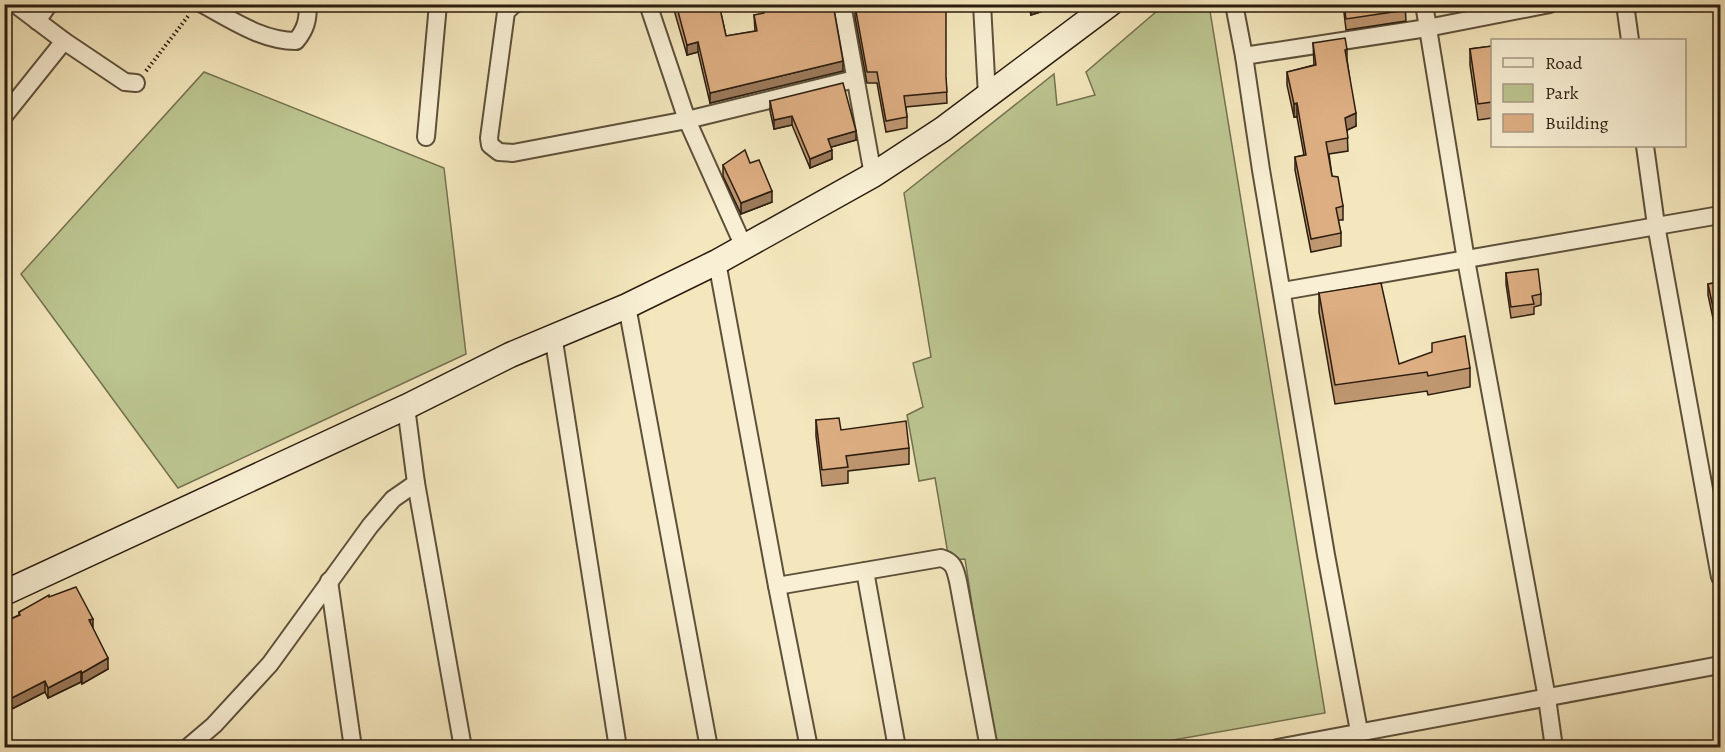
<svg xmlns="http://www.w3.org/2000/svg" width="1725" height="752" font-family="Alegreya,serif">
<rect width="100%" height="100%" fill="#f4e7bd"/>
<filter id="stains"><feTurbulence type="fractalNoise" baseFrequency=".00333" numOctaves="4"/><feColorMatrix values="0 0 0 0 .2 0 0 0 0 .09 0 0 0 0 .02 0 0 0 .5 -.17"/></filter>
<radialGradient id="worn" r=".72"><stop offset=".6" stop-color="#630" stop-opacity="0"/><stop offset="1" stop-color="#630" stop-opacity=".3"/></radialGradient>
<g fill="#bcc590" stroke="#747150" stroke-width="1.5">
<path d="M1164,5H1209L1325,713L1134,747H994L965,559L949,560L935,478L919,481L907,415L923,407L913,363L931,357L904,193L1054,74L1057,105L1095,95L1086,72Z"/>
<path d="M204,72L444,168L466,354L178,488L21,274Z"/>
</g>
<g fill="none" stroke-linecap="round" stroke-linejoin="round">
<defs>
<g id="street">
<path d="M15,4L64,41L125,82L136,83"/>
<path d="M202,4C232,20 262,41 296,41C306,29 308,20 308,4"/>
<path d="M515,4L513,5L506,12L489,138L490,145L499,152L513,153L687,120L855,79"/>
<path d="M648,4L687,120L744,247"/>
<path d="M842,4L873,175"/>
<path d="M982,4L987,96"/>
<path d="M1234,4L1244,56L1261,170L1326,555L1359,731"/>
<path d="M1424,4L1466,260L1547,698L1554,748"/>
<path d="M1625,4L1630,40"/>
<path d="M37,21L49,4"/>
<path d="M1244,56L1427,28L1550,4"/>
<path d="M4,116L64,41"/>
<path d="M426,137L438,4"/>
<path d="M1645,146L1656,225L1720,577"/>
<path d="M717,262L777,586L809,748"/>
<path d="M1283,291L1720,215"/>
<path d="M627,306L709,748"/>
<path d="M553,335L618,748"/>
<path d="M406,407L416,483L463,748"/>
<path d="M865,571L897,748"/>
<path d="M329,581L353,748"/>
<path d="M777,586L941,558C954,562 955,569 958,581L989,748"/>
<path d="M187,748L214,725L270,664L370,526L393,499L416,483"/>
<path d="M1277,748L1720,665"/>
</g>
<path id="secondary" d="M4,593L406,407L510,355L627,306L717,262L873,175L943,129L1110,4"/>
</defs>
<use href="#street" stroke="#5d503a" stroke-width="20"/>
<use href="#secondary" stroke="#2b1d0f" stroke-width="27"/>
<path stroke="#2b1d0f" stroke-width="4" stroke-dasharray="1.5 3" stroke-linecap="butt" d="M146,71L189,15"/>
<use href="#street" stroke="#f8efd4" stroke-width="16"/>
<use href="#secondary" stroke="#f8efd4" stroke-width="24"/>
</g>
<g fill="#be9670" stroke="#2b1d0f" stroke-width="1.5">
<path d="M674,4H719L726,36L755,31L754,15L763,14V6L843,71L710,103L698,52L687,55L674,10Z"/>
<path d="M1028,4H1059V6L1031,15Z"/>
<path d="M1343,4H1405L1406,21L1346,30Z"/>
<path d="M855,6L946,78L947,103L906,107L907,117V128L886,132L877,83H867L855,17Z"/>
<path d="M1313,43L1347,49V59L1356,126L1347,130L1348,151L1329,154L1332,176L1343,206V220H1338L1341,233V246L1311,252L1295,170V157L1304,155L1297,117H1294L1287,85V72L1314,65Z"/>
<path d="M1492,46V118L1478,120L1470,65V49Z"/>
<path d="M770,101L856,140L831,147L832,159L810,168L792,125L774,129L770,111Z"/>
<path d="M750,163L772,202L741,214L723,176V165Z"/>
<path d="M1506,273L1541,294V305L1534,307V314L1511,318L1506,284Z"/>
<path d="M1720,282L1719,346L1708,295V284Z"/>
<path d="M1319,293L1399,364L1470,368V387L1428,395L1427,391L1335,404L1319,312Z"/>
<path d="M816,420L841,430L909,448V464L848,471V483L822,486L816,436Z"/>
<path d="M49,597L93,629L108,669L82,684L81,682L48,698L45,692L4,713V622L19,615V612Z"/>
</g>
<g fill="#9b7a5b" stroke="#2b1d0f" stroke-width="1.5">
<path d="M1031,4H1059V6L1031,15Z"/>
<path d="M698,42V52L687,55V45Z"/>
<path d="M843,61V71L710,103V93Z"/>
<path d="M1297,103V117H1294V104Z"/>
<path d="M1356,113V126L1345,131V118Z"/>
<path d="M792,116V125L774,129V120Z"/>
<path d="M856,131V140L828,148V139Z"/>
<path d="M832,150V159L810,168V159Z"/>
<path d="M772,191V202L741,214V203Z"/>
<path d="M1720,334V345L1719,346V335Z"/>
<path d="M93,619V630L89,620Z"/>
<path d="M108,658V669L82,684V673Z"/>
<path d="M81,671V682L48,698V688Z"/>
<path d="M45,681V692L4,713V702Z"/>
</g>
<g fill="#ddae82" stroke="#2b1d0f" stroke-width="1.5">
<path d="M676,4H719L726,36L757,31L754,15L764,13L763,6L769,4H833L843,61L710,93L698,42L687,45Z"/>
<path d="M911,4H946V77L947,92L904,96L907,117L886,121L877,72H867L855,6Z"/>
<path d="M1344,4H1405L1406,10L1346,19Z"/>
<path d="M1345,38L1347,49L1345,50L1356,113L1345,118L1348,138L1326,142L1332,176L1338,177L1343,206L1336,208L1341,233L1311,239L1295,157L1306,155L1297,103L1294,104L1287,72L1316,65L1313,43Z"/>
<path d="M1492,46V102L1478,104L1470,49Z"/>
<path d="M843,83L856,131L828,139L832,150L810,159L792,116L774,120L770,101Z"/>
<path d="M745,150L750,163L759,160L772,191L741,203L723,165Z"/>
<path d="M1538,269L1541,294L1532,296L1534,304L1511,307L1506,273Z"/>
<path d="M1720,282V334L1719,335L1708,284Z"/>
<path d="M1381,283L1399,364L1432,352V343L1465,336L1470,368L1428,376L1427,372L1335,385L1319,293Z"/>
<path d="M839,418L841,430L906,421L909,448L846,456L848,467L822,470L816,420Z"/>
<path d="M76,587L93,619L89,620L108,658L82,673L81,671L48,688L45,681L4,702V622L20,615L19,612L49,595V597Z"/>
</g>
<rect width="1725" height="752" fill="none" stroke="#f4e7bd" stroke-width="24"/>
<rect x="6" y="6" width="1713" height="740" fill="none" stroke="#2b1d0f" stroke-width="3"/>
<rect x="12" y="12" width="1701" height="728" fill="none" stroke="#2b1d0f" stroke-width="1.5"/>
<rect x="1491" y="39" width="195" height="108" fill="#f8efd4" stroke="#a69b85" stroke-width="1.5"/>
<rect x="1503" y="58" width="30" height="9" fill="#f8efd4" stroke="#a69b85" stroke-width="1.5"/>
<text x="1545" y="69" font-size="18" fill="#2b1d0f">Road</text>
<rect x="1503" y="84" width="30" height="18" fill="#bcc590" stroke="#a69b85" stroke-width="1.5"/>
<text x="1545" y="99" font-size="18" fill="#2b1d0f">Park</text>
<rect x="1503" y="114" width="30" height="18" fill="#ddae82" stroke="#a69b85" stroke-width="1.5"/>
<text x="1545" y="129" font-size="18" fill="#2b1d0f">Building</text>
<rect width="100%" height="100%" filter="url(#stains)"/>
<rect width="100%" height="100%" fill="url(#worn)"/>
</svg>
